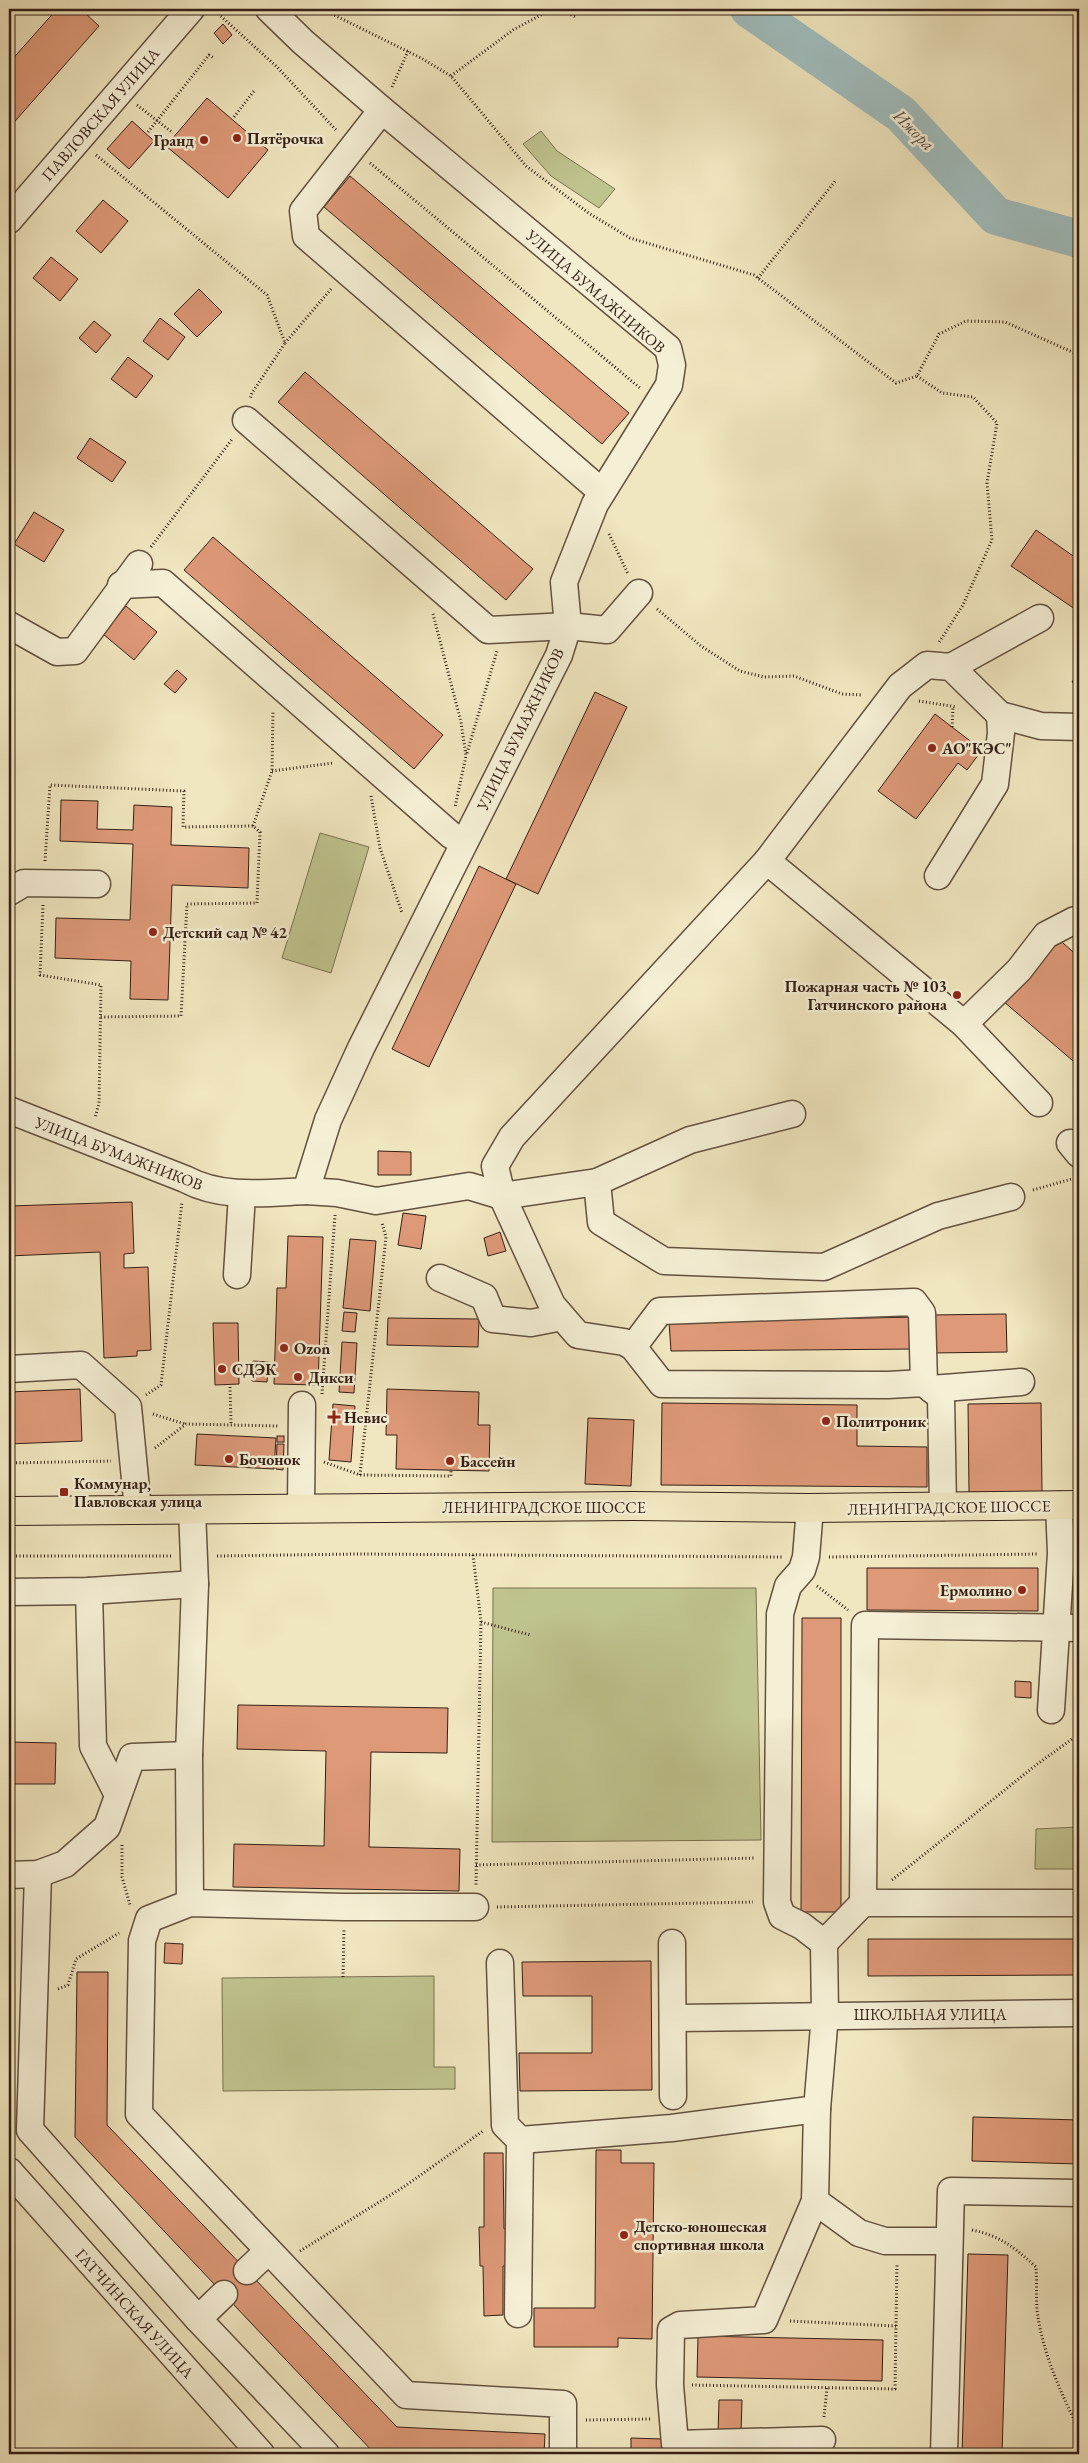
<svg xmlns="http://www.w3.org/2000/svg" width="1088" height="2463" font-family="'EB Garamond',serif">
<rect width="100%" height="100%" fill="#f0e6bf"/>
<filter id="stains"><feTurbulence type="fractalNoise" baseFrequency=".004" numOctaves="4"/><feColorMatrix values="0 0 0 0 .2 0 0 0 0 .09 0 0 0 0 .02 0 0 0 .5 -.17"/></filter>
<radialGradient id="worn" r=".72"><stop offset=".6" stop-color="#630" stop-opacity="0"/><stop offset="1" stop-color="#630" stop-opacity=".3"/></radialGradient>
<g fill="#bfc38e" stroke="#7a7152">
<path d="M541,131L557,151L615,189L599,208L551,176L523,144Z"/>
<path d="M320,833L369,847L331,973L282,958Z"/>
<path d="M493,1588H756L761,1840L492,1842Z"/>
<path d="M1079,1827V1869H1035L1036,1829Z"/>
<path d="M434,1976V2067H455V2089L223,2091L222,1978Z"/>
</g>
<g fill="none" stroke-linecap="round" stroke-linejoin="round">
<path stroke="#a0bdbd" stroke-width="38" d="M749,9L901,114L996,216L1079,239"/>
</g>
<g fill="#de9978" stroke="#341f16">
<path d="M57,9L63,12L66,9H88L85,13L99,26L9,128V63Z"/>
<path d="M223,24L232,35L223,44L214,33Z"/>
<path d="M207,98L268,150L228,198L166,146Z"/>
<path d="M132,121L154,141L129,169L107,149Z"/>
<path d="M350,176L629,413L602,444L324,207Z"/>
<path d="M103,200L128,221L101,253L76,231Z"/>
<path d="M51,257L78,279L60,301L33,278Z"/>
<path d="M199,289L222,312L197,337L174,314Z"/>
<path d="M160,318L185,337L168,360L143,341Z"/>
<path d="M94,321L111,335L96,353L79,338Z"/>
<path d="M128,357L153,376L136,398L111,379Z"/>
<path d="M305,372L533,569L506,600L278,402Z"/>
<path d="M90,438L126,462L112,482L77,458Z"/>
<path d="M34,512L64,530L44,562L14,544Z"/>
<path d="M1036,530L1079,560V603L1075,609L1011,566Z"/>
<path d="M213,537L443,735L414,769L184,570Z"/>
<path d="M1079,604V617L1073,612Z"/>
<path d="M126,606L157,632L134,660L103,634Z"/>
<path d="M177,670L187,679L175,693L164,684Z"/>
<path d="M1079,672V687L1072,682Z"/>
<path d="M595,692L627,707L538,894L506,879Z"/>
<path d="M935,714L982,750L967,770L958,763L916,819L878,791Z"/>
<path d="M61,800L98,801L97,829L133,830L134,805L172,807L171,845L249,848L248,888L172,885L168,1000L130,999L131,961L55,958L56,918L130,920L133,844L60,841Z"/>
<path d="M479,866L516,884L429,1067L392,1049Z"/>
<path d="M1056,937L1079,957V1066L1003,1001Z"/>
<path d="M378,1151L411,1152V1175H378Z"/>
<path d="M132,1202L134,1253L124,1254V1268L148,1267L151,1350L137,1351V1356L104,1358L100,1252L9,1256V1206Z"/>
<path d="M403,1213L426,1216L421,1249L398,1245Z"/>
<path d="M500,1232L506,1251L488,1256L484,1238Z"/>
<path d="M288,1236L323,1237L318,1385L274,1384L277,1288H286Z"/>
<path d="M350,1239L376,1241L370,1311L343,1308Z"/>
<path d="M344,1312L357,1313L355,1332L342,1331Z"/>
<path d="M1006,1314L1007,1352L931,1353V1315Z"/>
<path d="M917,1317V1349L671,1351L669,1322Z"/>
<path d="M388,1318L479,1319L478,1347L387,1345Z"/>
<path d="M213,1323H238L239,1384L215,1385Z"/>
<path d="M342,1342L357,1343L354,1393L339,1392Z"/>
<path d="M253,1361L269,1362L267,1382L252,1381Z"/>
<path d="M80,1389L82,1441L9,1444V1392Z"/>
<path d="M387,1389L479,1392L478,1425H490L489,1471L396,1469L397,1435H386Z"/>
<path d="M662,1403L857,1405V1446L927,1447V1487L661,1485Z"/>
<path d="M1041,1403L1042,1492L969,1493L968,1404Z"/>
<path d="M333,1404L355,1406L351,1462L329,1460Z"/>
<path d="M588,1418L634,1420L631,1486L585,1484Z"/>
<path d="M197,1434L276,1438L274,1469L195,1465Z"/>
<rect x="277" y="1436" width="7" height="6"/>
<path d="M277,1444H284L283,1470L276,1469Z"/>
<path d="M867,1568H1038V1611L867,1610Z"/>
<path d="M802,1618H841V1912H801Z"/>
<path d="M1015,1681L1031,1682V1698L1015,1697Z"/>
<path d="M238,1705L448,1708L447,1753L371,1752L369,1847L460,1849L459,1891L233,1887L234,1844L324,1846L326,1751L237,1749Z"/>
<path d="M9,1742L56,1743L55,1784H9Z"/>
<path d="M868,1939H1079V1975L868,1976Z"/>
<path d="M165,1943L183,1944L182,1964L164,1963Z"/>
<path d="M651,1961L652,2090L520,2091L519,2053H592V1996H523L522,1962Z"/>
<path d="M77,1972H108L107,2125L397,2427L545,2434L544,2454H375L75,2137Z"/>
<path d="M973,2117L1079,2120V2164L972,2161Z"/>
<path d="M596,2150H621V2163H654L652,2339L618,2338V2347H534V2308H595Z"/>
<path d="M484,2153H503L504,2229H510L511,2266H503V2315L484,2316L483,2266H480L479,2227H484Z"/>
<path d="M968,2254L1008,2255L1002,2454H962Z"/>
<path d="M698,2336L883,2340L882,2381L697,2377Z"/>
<path d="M719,2400H742L741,2434H718Z"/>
<path d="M631,2438L663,2439V2454H631Z"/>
</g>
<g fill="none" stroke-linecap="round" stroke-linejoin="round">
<defs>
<g id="minor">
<path d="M382,110L303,211L306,236L602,492"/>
<path d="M9,220L191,9"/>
<path d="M246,420L488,630L568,626L607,630L639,593"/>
<path d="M121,585L163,583L451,835L464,842"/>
<path d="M9,625L57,652L75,651L139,564"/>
<path d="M951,667L1040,618"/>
<path d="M767,861L964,1024L1039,1103"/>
<path d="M938,876L995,784L1001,733L1000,715"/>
<path d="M9,892L24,883L97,884"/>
<path d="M964,1024L1019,970L1046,935L1075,920L1079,922"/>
<path d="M9,1110L185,1179C222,1199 265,1193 306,1191L328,1120L361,1048L559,655L568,626L564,582L595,504L669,385L672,365L668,348L382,110L303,42L269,9"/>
<path d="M1070,1143L1079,1154"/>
<path d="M597,1182L690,1140L792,1114"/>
<path d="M306,1191L337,1193L376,1201L469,1186L502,1196L597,1182L601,1222L664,1261L824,1267L938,1216L1011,1197"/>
<path d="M237,1275L242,1194"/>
<path d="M440,1278L484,1297L493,1319L531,1323L562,1317"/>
<path d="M633,1347L660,1311L914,1302L922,1313L924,1383"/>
<path d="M9,1369L81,1365L128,1407L138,1510"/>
<path d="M931,1389L1021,1382"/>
<path d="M943,1507L941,1397L924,1383L888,1385L662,1384L633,1347L624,1342L578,1335L552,1305L502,1196L495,1166L512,1137L767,861L900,686L927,665L951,667L1000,715L1041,726L1079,727"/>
<path d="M301,1508L302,1405"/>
<path d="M89,1591L93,1746L118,1795"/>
<path d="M9,1592L89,1591L195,1584"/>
<path d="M1051,1710L1061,1553L1059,1505"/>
<path d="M38,1874L30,2130L198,2319L326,2454"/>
<path d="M9,1875L38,1874L65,1864L107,1827L132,1757L189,1755"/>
<path d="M190,1903L189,1755L195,1584L192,1510"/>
<path d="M863,1903L865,1625L1079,1628"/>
<path d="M475,1907H344L190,1903L149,1919L142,1941L139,2114L406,2395L563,2404V2454"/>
<path d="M672,1943L673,2096"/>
<path d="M824,1943L863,1903H1079"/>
<path d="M500,1963L505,2125L520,2140L672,2128L817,2109L825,2015L824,1943L802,1926L782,1916L777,1902L780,1614L788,1586L802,1570L806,1557L810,1508"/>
<path d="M674,2018L1079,2013"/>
<path d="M817,2109L815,2201L764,2320L680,2325L671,2330L670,2385L675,2444L822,2440"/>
<path d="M9,2171L261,2454"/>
<path d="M815,2201L859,2233L885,2241H949"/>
<path d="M247,2271L268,2251"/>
<path d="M518,2314L520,2140"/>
<path d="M198,2319L224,2294"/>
<path d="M944,2454L951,2191L1079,2193"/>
</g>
<path id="major" d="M9,1511L634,1506L810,1508L1079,1505"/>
</defs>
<use href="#minor" stroke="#635140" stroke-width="29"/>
<use href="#major" stroke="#341f16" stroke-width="30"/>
<g stroke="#341f16" stroke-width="3" stroke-dasharray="1 2.5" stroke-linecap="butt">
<path d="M213,9L277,67L337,131"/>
<path d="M322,9L421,58L451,76L526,166L590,214L630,238L754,275L896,383L917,376L939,334L966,321L1005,322L1079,355"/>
<path d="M558,9L576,17"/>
<path d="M451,76L513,30L552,9"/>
<path d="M392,87L408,51"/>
<path d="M137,105L173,133"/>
<path d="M234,117L254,91"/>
<path d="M148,132L209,55L214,58"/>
<path d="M96,155L267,295L285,343L252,393L250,399"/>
<path d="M370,163L640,388"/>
<path d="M758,278L836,180"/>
<path d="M285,343L332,288"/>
<path d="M917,376L942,393L973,397L997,423L987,483L992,540L963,605L938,644"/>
<path d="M609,534L628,574"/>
<path d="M151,547L233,438"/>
<path d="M657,609L701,646L740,671L764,677L794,676L842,694L863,695"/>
<path d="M433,614L461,722L466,756L455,807"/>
<path d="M919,701L957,707"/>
<path d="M952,727L953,707"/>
<path d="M467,753L497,651"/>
<path d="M272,771L333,763"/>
<path d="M371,796L380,848L402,913"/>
<path d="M253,826L272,771L273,711"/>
<path d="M45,861L50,785L184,791L183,827L253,826L260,832L257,903L187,904L181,1016L100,1017"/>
<path d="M43,905L40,975L101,985L99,1103L95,1118"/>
<path d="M1033,1190L1075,1178"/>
<path d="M230,1387L231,1424"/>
<path d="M322,1394L335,1215"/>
<path d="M146,1395L161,1385L182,1202"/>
<path d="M153,1414L185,1424"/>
<path d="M155,1448L186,1424L278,1426"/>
<path d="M324,1462L360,1475L451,1476V1470"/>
<path d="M9,1463L111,1461"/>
<path d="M360,1475L386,1237L382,1223"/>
<path d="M473,1555L481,1622L476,1885"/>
<path d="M9,1556H171"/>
<path d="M217,1556L358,1554L783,1557"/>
<path d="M829,1557L1038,1554"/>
<path d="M817,1586L848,1610"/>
<path d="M481,1622L530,1635"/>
<path d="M122,1845V1877L130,1905"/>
<path d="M476,1865L755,1858"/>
<path d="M892,1880L1036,1765L1079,1734"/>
<path d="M497,1907L753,1902"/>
<path d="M343,1977L344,1929"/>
<path d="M58,1989L68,1985L76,1959L119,1933"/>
<path d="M972,2230C1001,2236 1015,2248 1036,2267C1037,2281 1036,2296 1037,2310C1042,2352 1061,2393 1079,2430"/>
<path d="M300,2251L405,2186L483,2131"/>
<path d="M896,2326L897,2264"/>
<path d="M692,2385L895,2389L896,2326L789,2321"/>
<path d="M824,2417L827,2388"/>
<path d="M586,2420L650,2419"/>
</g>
<use href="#minor" stroke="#f5efd5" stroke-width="26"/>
<use href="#major" stroke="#f0e6bf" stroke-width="28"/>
</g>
<g fill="#8f2418" stroke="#f5efd5" stroke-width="2">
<circle cx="237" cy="138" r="5"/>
<circle cx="204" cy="140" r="5"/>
<circle cx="932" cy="748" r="5"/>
<circle cx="153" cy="932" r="5"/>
<circle cx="957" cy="995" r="5"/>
<circle cx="284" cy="1348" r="5"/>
<circle cx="222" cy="1369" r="5"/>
<circle cx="298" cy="1377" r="5"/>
<path d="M331.5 1409.5h5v5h5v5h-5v5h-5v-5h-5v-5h5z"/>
<circle cx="826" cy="1421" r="5"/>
<circle cx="229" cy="1459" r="5"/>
<circle cx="450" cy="1461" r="5"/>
<rect x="59" y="1487" width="10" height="10" rx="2.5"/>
<circle cx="1022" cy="1590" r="5"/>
<circle cx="624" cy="2235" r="5"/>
</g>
<g text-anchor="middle" stroke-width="5" stroke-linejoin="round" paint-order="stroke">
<g font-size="16" fill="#341f16" stroke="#f5efd5">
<text transform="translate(100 114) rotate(-49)" y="6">ПАВЛОВСКАЯ УЛИЦА</text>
<text transform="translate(596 291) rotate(41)" y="6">УЛИЦА БУМАЖНИКОВ</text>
<text transform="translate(520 729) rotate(-64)" y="6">УЛИЦА БУМАЖНИКОВ</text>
<text transform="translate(119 1153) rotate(21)" y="6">УЛИЦА БУМАЖНИКОВ</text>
<text x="544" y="1513">ЛЕНИНГРАДСКОЕ ШОССЕ</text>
<text transform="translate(949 1507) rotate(-1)" y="6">ЛЕНИНГРАДСКОЕ ШОССЕ</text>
<text x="930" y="2020">ШКОЛЬНАЯ УЛИЦА</text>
<text transform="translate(135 2313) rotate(48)" y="6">ГАТЧИНСКАЯ УЛИЦА</text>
</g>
<g font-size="16" font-weight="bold" fill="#341f16" stroke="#f5efd5" text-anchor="start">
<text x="247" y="144">Пятёрочка</text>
<text x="194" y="146" text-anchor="end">Гранд</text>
<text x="942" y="754">АО"КЭС"</text>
<text x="163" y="938">Детский сад № 42</text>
<text x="947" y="992" text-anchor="end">Пожарная часть № 103<tspan x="947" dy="18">Гатчинского района</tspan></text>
<text x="294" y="1354">Ozon</text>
<text x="232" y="1375">СДЭК</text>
<text x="308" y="1383">Дикси</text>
<text x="344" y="1423">Невис</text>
<text x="836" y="1427">Политроник</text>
<text x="239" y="1465">Бочонок</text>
<text x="460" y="1467">Бассейн</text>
<text x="74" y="1489">Коммунар,<tspan x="74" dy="18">Павловская улица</tspan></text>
<text x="1012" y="1596" text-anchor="end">Ермолино</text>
<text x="634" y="2232">Детско-юношеская<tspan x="634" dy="18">спортивная школа</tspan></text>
</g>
<g font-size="18" font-style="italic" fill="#544e48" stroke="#f5efd5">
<text transform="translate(914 130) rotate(45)" y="6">Ижора</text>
</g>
</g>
<rect width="1088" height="2463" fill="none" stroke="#f0e6bf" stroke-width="30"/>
<rect x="10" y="10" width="1068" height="2443" fill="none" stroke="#341f16" stroke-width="2.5"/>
<rect x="15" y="15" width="1058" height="2433" fill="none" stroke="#341f16"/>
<rect width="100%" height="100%" filter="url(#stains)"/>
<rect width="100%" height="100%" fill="url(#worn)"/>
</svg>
